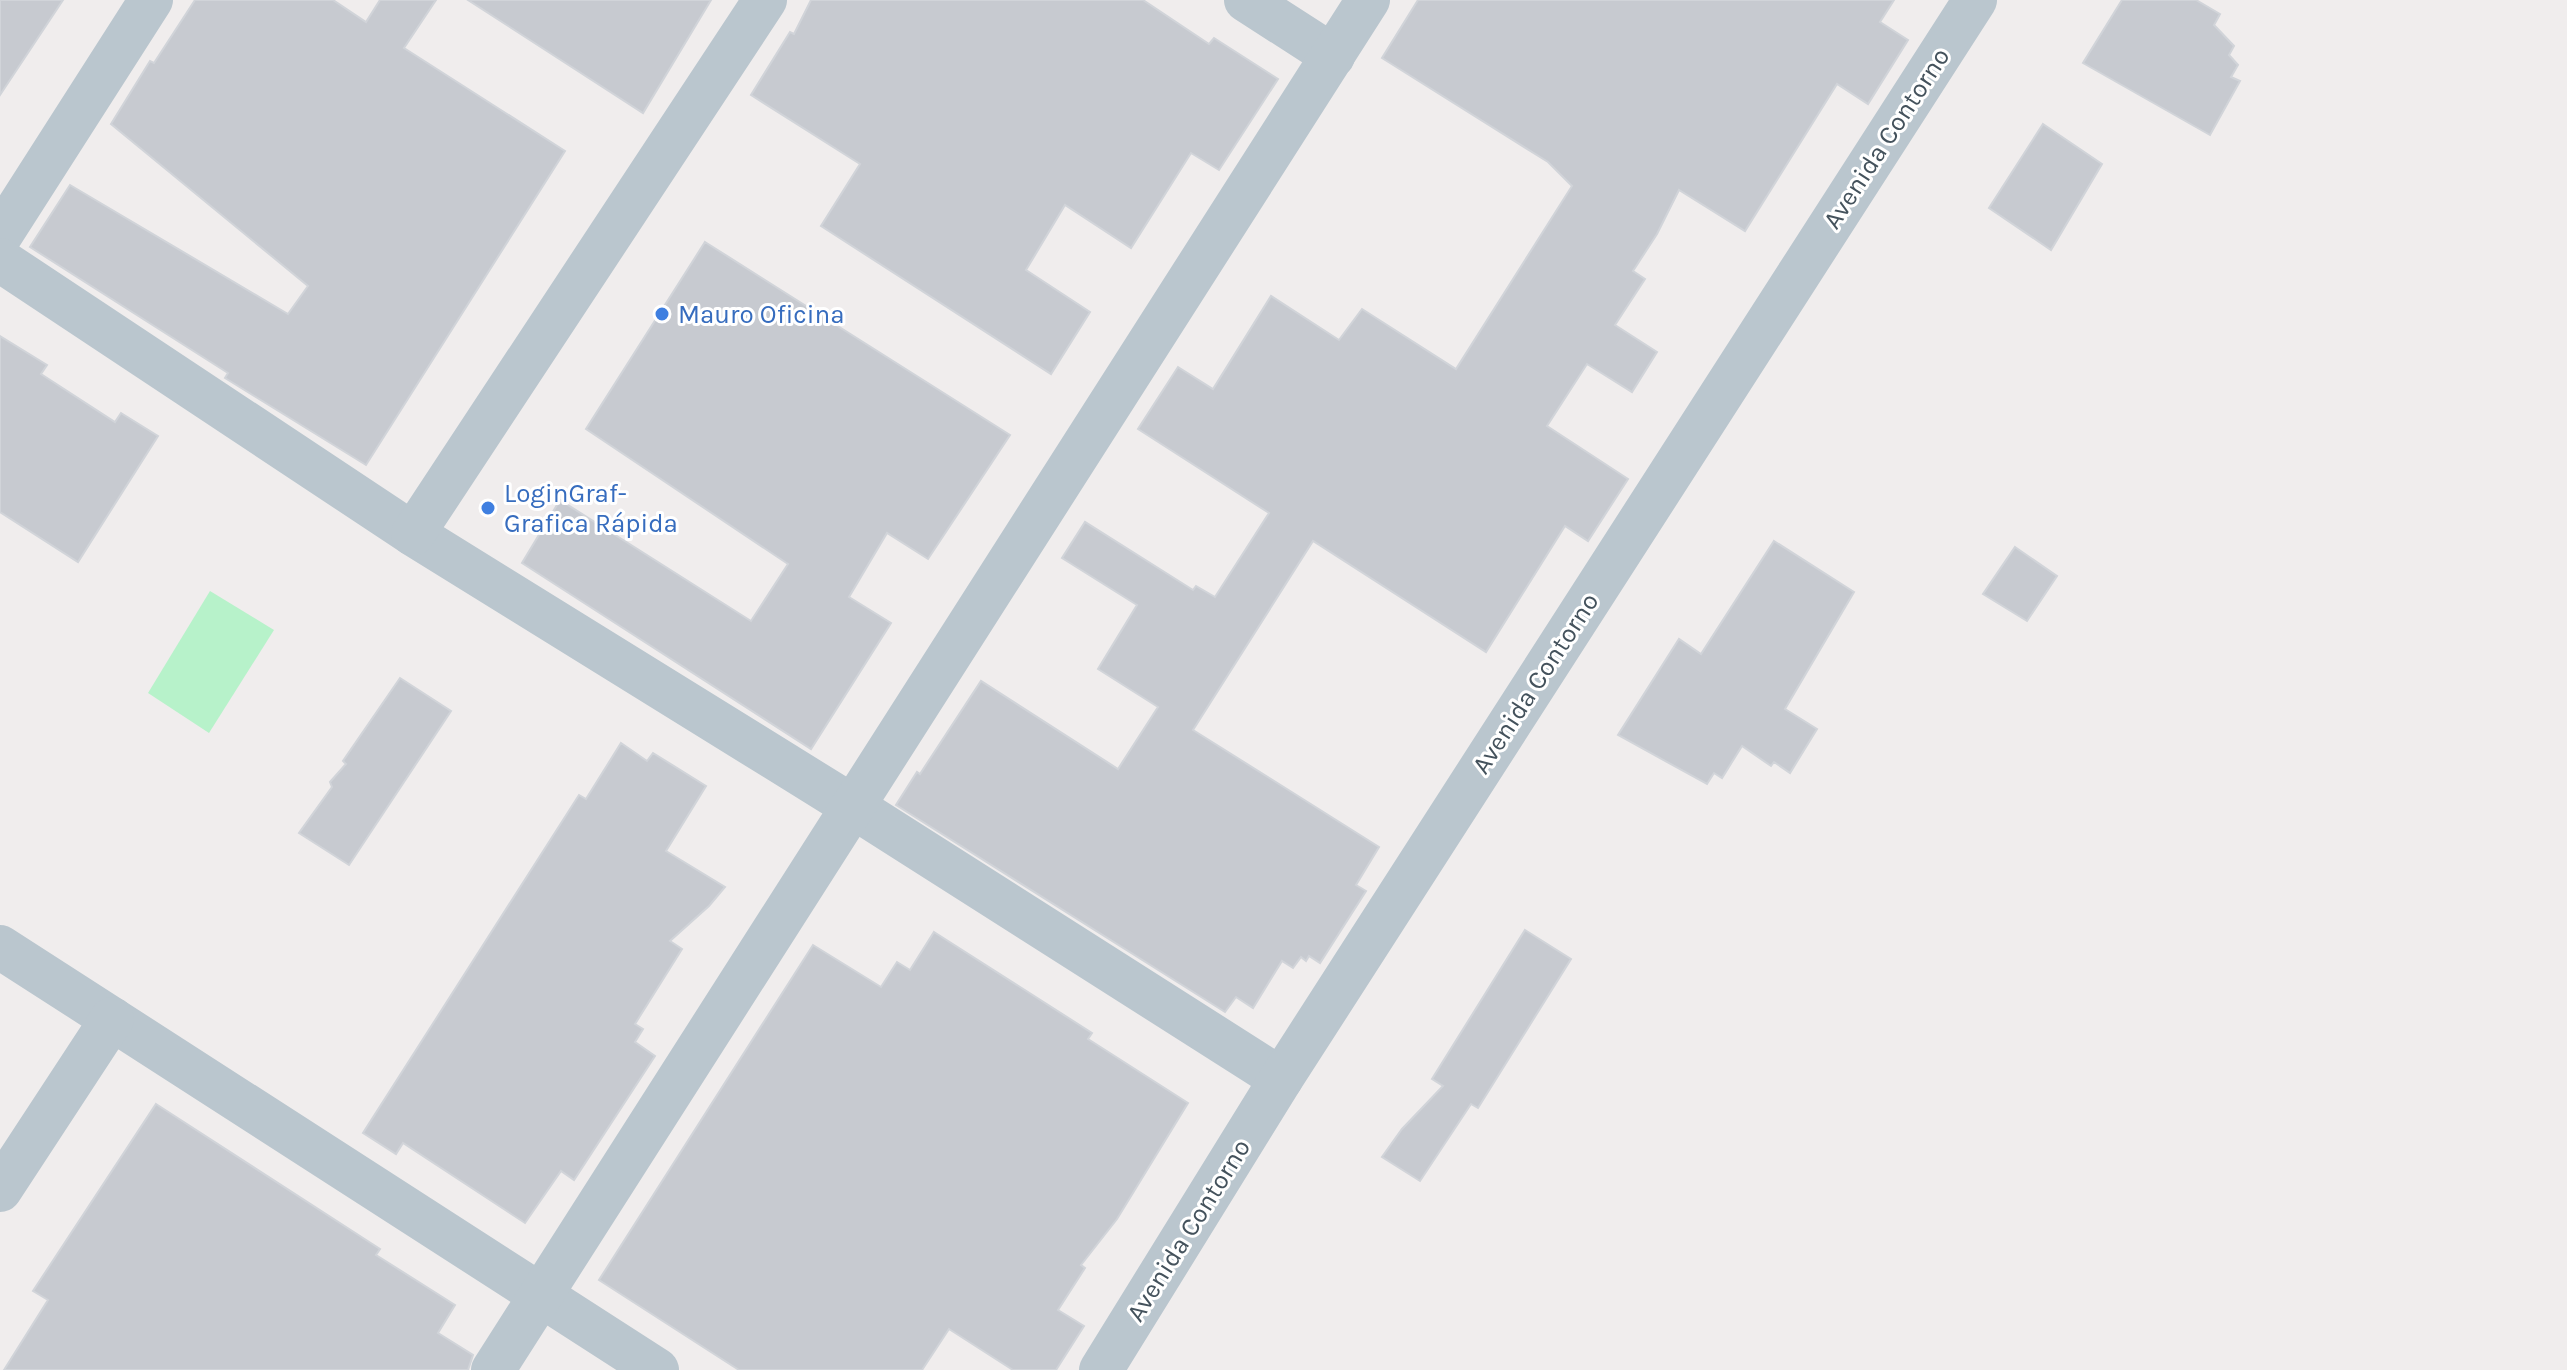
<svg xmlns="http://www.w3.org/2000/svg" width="2567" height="1370" font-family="Karla,sans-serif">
<rect width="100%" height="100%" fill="#f0eded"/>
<path fill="#b7f2ca" d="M210,591L274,630L209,733L148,693Z"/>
<g fill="#c7cad0" stroke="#d1d4d9" stroke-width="2">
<path d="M0,0H63L0,95Z"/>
<path d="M195,0H333L366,22L380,0H436L404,48L565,151L366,465L225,378L228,373L30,247L70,185L288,314L308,286L111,124L150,61L154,63Z"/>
<path d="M468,0H711L643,113Z"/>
<path d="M811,0H1143L1209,44L1214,38L1278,79L1219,170L1191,153L1131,248L1065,205L1026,270L1090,312L1051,374L821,226L860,164L751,95L790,32L794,34Z"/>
<path d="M1418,0H1894L1880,22L1908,40L1868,104L1837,84L1745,231L1679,190L1657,234L1633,271L1645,279L1615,325L1657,352L1632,392L1587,364L1547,426L1628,479L1588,541L1565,526L1486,652L1313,541L1193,730L1379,847L1356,885L1366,891L1320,963L1309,956L1306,961L1301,957L1293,968L1282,961L1253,1008L1236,997L1225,1012L896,805L917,772L920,774L981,681L1118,769L1158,707L1098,669L1137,605L1062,558L1085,522L1193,590L1196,586L1215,597L1269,513L1138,429L1178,367L1213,389L1271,296L1339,340L1362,309L1456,369L1572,186L1548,162L1382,58Z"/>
<path d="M2122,0H2196L2220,14L2214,25L2234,46L2229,55L2238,65L2231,77L2240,81L2210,135L2083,63Z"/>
<path d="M2043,124L2102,164L2051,250L1989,208Z"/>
<path d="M705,242L1010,435L928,559L887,533L849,597L891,623L811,749L522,563L560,500L751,621L788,564L586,429Z"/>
<path d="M0,336L47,365L41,374L115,422L121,413L158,436L78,562L0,512Z"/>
<path d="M1774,541L1854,592L1785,709L1817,729L1790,773L1774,762L1771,766L1742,746L1722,778L1714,773L1707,784L1618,735L1679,639L1701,654Z"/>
<path d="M2015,547L2057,576L2027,621L1983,594Z"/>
<path d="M400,678L451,711L349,865L299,833L332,787L330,782L346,764L343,761Z"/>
<path d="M621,743L647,761L653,753L706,786L666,851L725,887L709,906L670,941L682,949L635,1024L643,1029L635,1042L655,1056L574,1180L561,1171L525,1223L403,1143L396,1154L363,1133L579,795L586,799Z"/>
<path d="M1525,930L1571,959L1478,1108L1471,1104L1420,1181L1382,1157L1402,1129L1443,1086L1432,1079Z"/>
<path d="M934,932L1092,1033L1088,1039L1188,1103L1117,1219L1081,1265L1085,1268L1058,1310L1084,1326L1056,1370H1013L949,1329L922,1370H739L599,1280L813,945L881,987L897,962L910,970Z"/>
<path d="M156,1104L380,1249L376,1255L455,1305L438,1333L473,1355L468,1370H4L48,1300L33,1291Z"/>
</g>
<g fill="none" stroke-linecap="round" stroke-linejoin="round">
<g stroke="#bac6ce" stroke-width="44">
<path d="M1246,0L1333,56"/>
<path d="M0,236L151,0"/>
<path d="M0,260L413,534L852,806L1281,1079"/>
<path d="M413,534L765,0"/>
<path d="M0,947L657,1370"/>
<path d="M0,1190L112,1019"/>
<path d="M493,1370L1368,0"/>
<path d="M1101,1370L1281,1079L1975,0"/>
</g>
</g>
<g fill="#3f7fe0" stroke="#fff" stroke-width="3">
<circle cx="662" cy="314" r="8"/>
<circle cx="488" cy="508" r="8"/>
</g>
<g text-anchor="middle" stroke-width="6" stroke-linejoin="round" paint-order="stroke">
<g font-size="26" fill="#44525c" stroke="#fff">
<text transform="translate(1886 138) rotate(-57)" y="9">Avenida Contorno</text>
<text transform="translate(1535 683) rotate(-57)" y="9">Avenida Contorno</text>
<text transform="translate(1188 1230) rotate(-58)" y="9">Avenida Contorno</text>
</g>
<g font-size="26" fill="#366cbe" stroke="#fff" text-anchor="start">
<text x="678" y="323">Mauro Oficina</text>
<text x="504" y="502">LoginGraf-<tspan x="504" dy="30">Grafica Rápida</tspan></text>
</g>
</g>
</svg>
